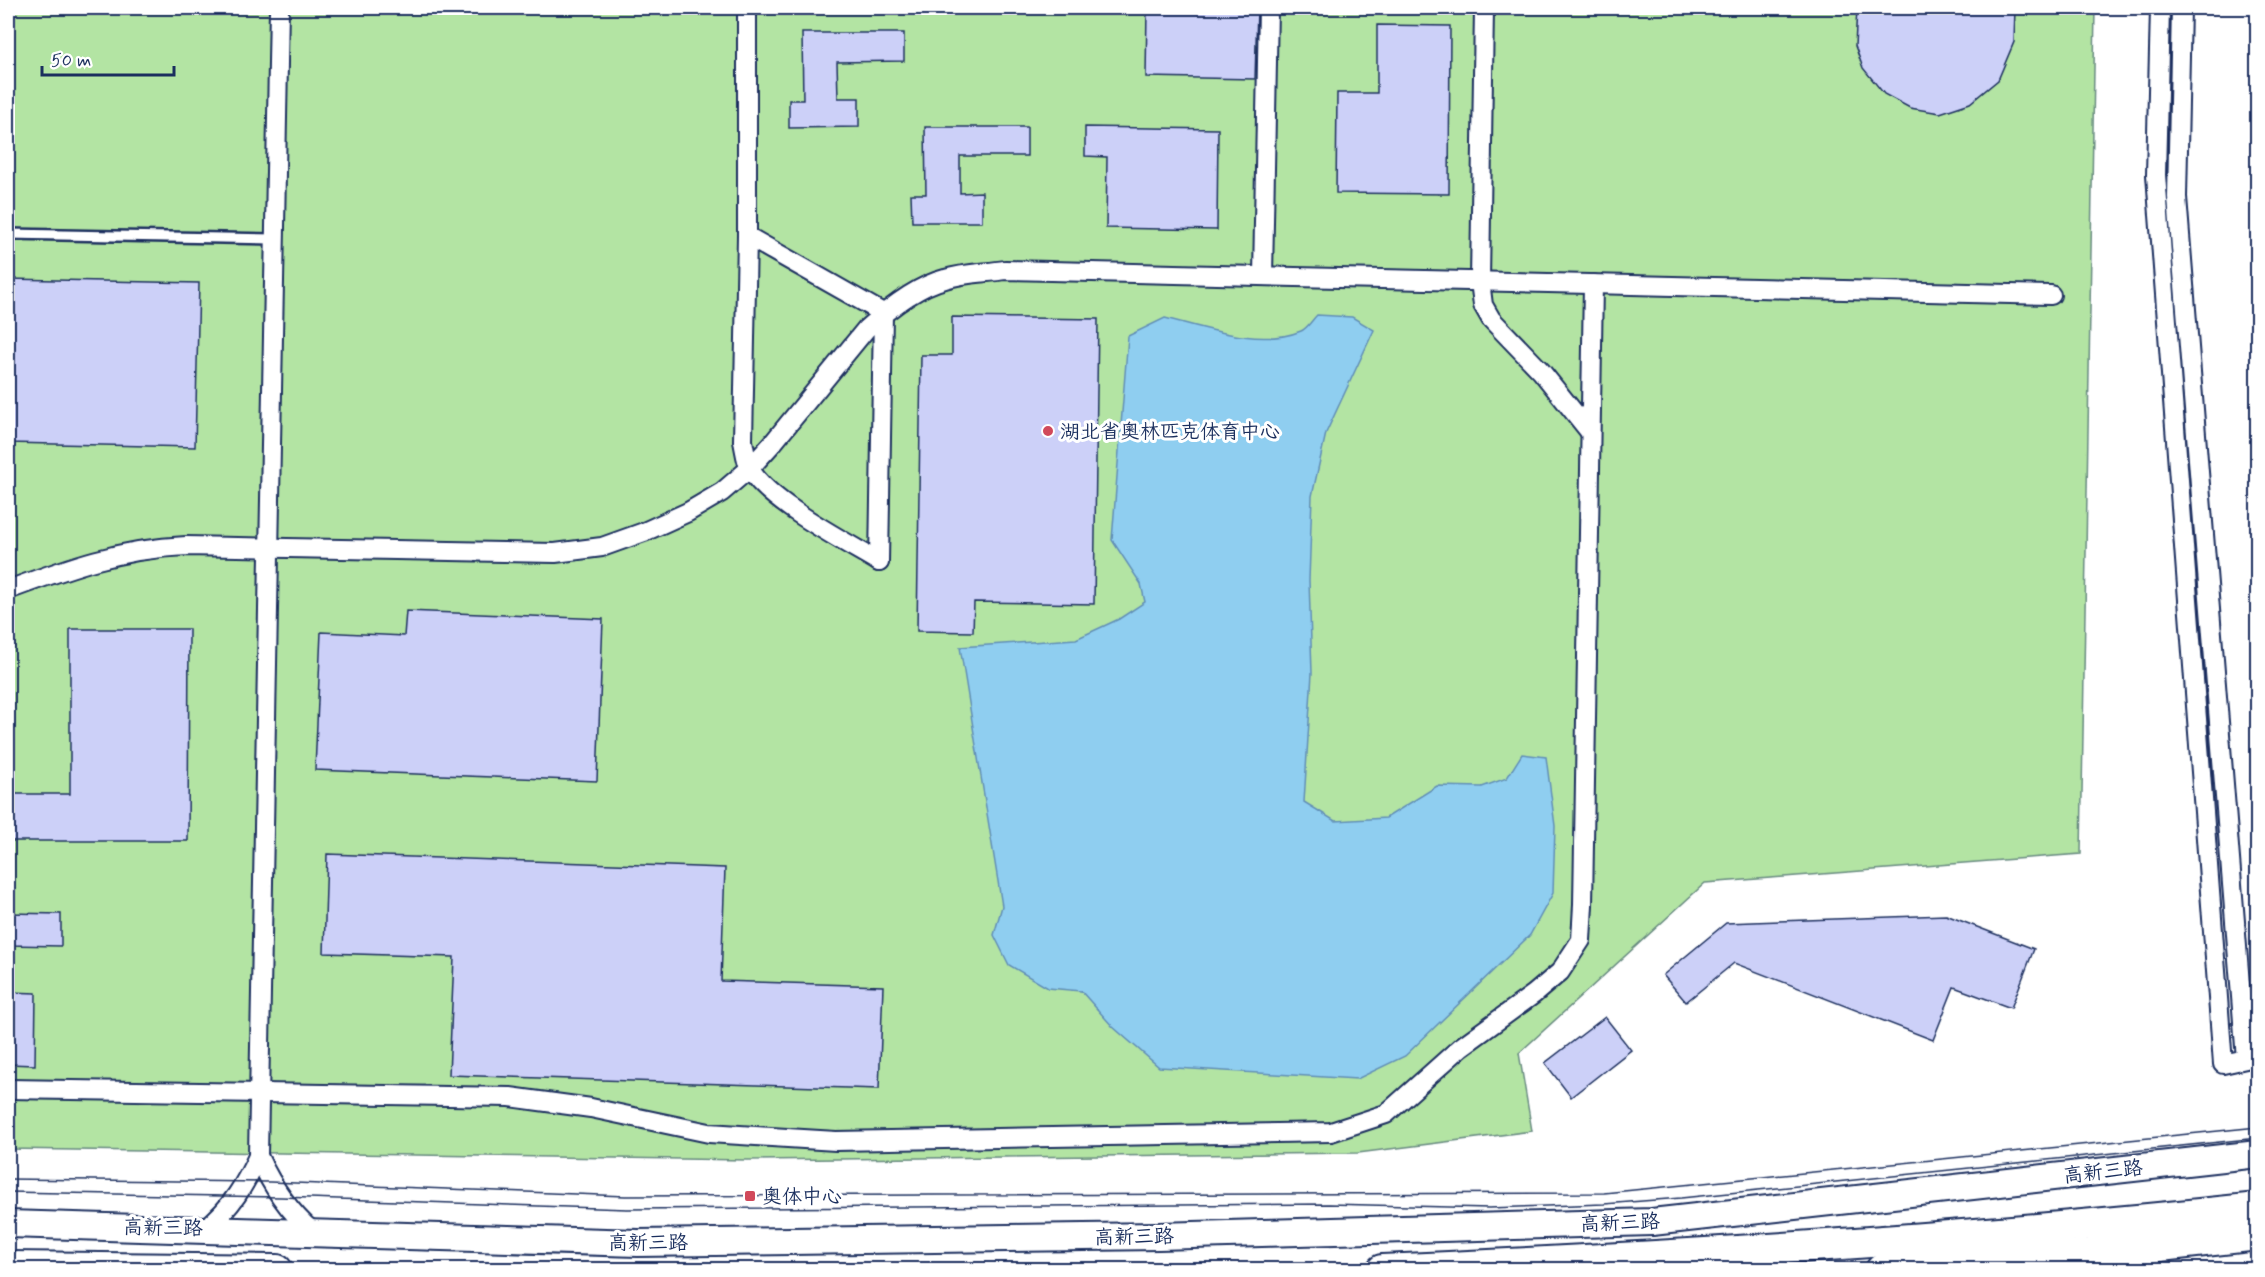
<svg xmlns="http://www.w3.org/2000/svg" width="2265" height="1277" font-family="Mynerve,'LXGW WenKai TC',sans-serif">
<rect width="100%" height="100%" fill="#fff"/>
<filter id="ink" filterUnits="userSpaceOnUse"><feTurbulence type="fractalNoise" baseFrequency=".0167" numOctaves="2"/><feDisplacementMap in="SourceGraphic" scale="12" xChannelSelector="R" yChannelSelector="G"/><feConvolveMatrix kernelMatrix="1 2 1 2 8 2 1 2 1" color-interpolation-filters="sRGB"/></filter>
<g filter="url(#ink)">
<path fill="#b3e4a3" stroke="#678a80" stroke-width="1.5" d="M8,8H2095L2081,854L1705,883L1519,1053L1532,1131L1358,1153L747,1160L8,1149Z"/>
<path fill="#8fcef0" stroke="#618eb6" stroke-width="1.5" d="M1317,315L1352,317L1374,330L1326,433L1312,496L1309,580L1312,673L1304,802L1335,821L1386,818L1437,786L1482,787L1507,778L1522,754L1546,757L1555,826L1553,893L1530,935L1405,1056L1357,1079L1159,1067L1113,1027L1081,991L1048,988L1009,965L994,935L1002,906L960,647L1076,639L1119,619L1145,602L1141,584L1112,540L1128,336L1165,318C1206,328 1260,348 1301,331C1307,329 1312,320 1317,315Z"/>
<g fill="#ccd0f8" stroke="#1b2f5e" stroke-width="1.5">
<path d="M1147,8H1257L1255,79L1146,77Z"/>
<path d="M1857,8H2015L2014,42L1998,80L1970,103L1940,113L1910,108L1884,94L1863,68L1855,46Z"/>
<path d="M1377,25L1450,26L1449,194L1336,193L1337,93H1377Z"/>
<path d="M802,33H904V61L837,62L838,98H859V127L789,128V100H803Z"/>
<path d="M925,127H1027V156H960V193L982,192V222H912L911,194H926Z"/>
<path d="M1085,127L1218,129L1217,230L1106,228L1107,157L1085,156Z"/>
<path d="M8,279L199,283L195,447L8,443Z"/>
<path d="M952,317L1098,319L1094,604L974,602L973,632L917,631L921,355H952Z"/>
<path d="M406,611L603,619L597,781L315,770L321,632L404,636Z"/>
<path d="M70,629H189L188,841H8V794H70Z"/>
<path d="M327,854L725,868L721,981L883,986L879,1089L449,1075L454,957L324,953Z"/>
<path d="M8,913L61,914V946L8,945Z"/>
<path d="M1946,915L2034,949L2011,1008L1954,987L1933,1040L1734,963L1686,1002L1663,975L1726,923Z"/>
<path d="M8,992L36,993L35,1065L8,1064Z"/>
<path d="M1605,1017L1631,1050L1571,1097L1545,1063Z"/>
</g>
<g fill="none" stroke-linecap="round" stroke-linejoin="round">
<defs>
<path id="service" d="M8,234L274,239"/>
<g id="minor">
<path d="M747,8V236L743,441C745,450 746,461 750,469C768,502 846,542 879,562"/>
<path d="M1484,8L1480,281L1483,305L1491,319L1541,371L1589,431"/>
<path d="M2160,8L2156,175L2223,1064L2246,1059L2177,197L2181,8"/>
<path d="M747,236L883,313L879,562"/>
<path d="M1263,276L1268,8"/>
<path d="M8,590C70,567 119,549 186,546L555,553L602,547L644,532L688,512L722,492L750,468L772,444L866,329C887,310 917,286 945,279C964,273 986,273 1005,270L2051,295"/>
<path d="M8,1089L510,1097L591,1108L709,1133L836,1141L1331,1132L1386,1114L1461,1047L1534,994L1560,972L1581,940L1583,905L1593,284"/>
<path d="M258,1156C272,1186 288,1211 313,1232"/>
<path d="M206,1228C231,1208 245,1185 258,1156L279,8"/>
</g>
<path id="secondary" d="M8,1224L638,1243L1159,1236L1652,1222L2258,1154"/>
<g id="trunk">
<path d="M8,1267L277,1270"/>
<path d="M1382,1270C1674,1257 1966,1239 2258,1208"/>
<path d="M1881,1270L2089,1254L2258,1235"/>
</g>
</defs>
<use href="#service" stroke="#1b2f5e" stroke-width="14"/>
<use href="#minor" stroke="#1b2f5e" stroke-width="22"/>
<use href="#secondary" stroke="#1b2f5e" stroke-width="30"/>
<use href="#trunk" stroke="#1b2f5e" stroke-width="34"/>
<use href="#service" stroke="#fff" stroke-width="9"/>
<use href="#minor" stroke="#fff" stroke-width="18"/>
<use href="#secondary" stroke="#fff" stroke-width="26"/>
<use href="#trunk" stroke="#fff" stroke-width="30"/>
<g stroke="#1b2f5e" stroke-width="1.5">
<path d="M8,1179L270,1182L625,1196L1604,1193L2258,1127"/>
<path d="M8,1192L281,1197L627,1209L1329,1204L1489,1208L1604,1204L1681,1198L2258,1138"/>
</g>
</g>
</g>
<g fill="#d1495b" stroke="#fff" stroke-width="2">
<circle cx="1048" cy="431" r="6"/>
<rect x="744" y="1190" width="12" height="12" rx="3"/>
</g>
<g text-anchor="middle" stroke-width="6" stroke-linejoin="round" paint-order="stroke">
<g font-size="20" fill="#1b2f5e" stroke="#fff" text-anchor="start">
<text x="1060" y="438">湖北省奥林匹克体育中心</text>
<text x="762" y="1203">奥体中心</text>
</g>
<g font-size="20" fill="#1b2f5e" stroke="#fff">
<text transform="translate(2103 1171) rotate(-6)" y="7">高新三路</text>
<text transform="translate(1620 1222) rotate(-2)" y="7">高新三路</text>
<text transform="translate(163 1227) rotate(1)" y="7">高新三路</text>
<text transform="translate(1134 1236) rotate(-1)" y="7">高新三路</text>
<text x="648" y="1249">高新三路</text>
</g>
</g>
<rect width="2265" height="1277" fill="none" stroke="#fff" stroke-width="30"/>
<rect x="15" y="15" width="2235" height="1247" fill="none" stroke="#1b2f5e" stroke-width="2" filter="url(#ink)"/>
<path d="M42 66v9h132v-9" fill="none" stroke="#1b2f5e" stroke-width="3"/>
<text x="51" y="66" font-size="18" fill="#1b2f5e" stroke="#ffffff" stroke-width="4.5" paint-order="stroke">50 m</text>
</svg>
